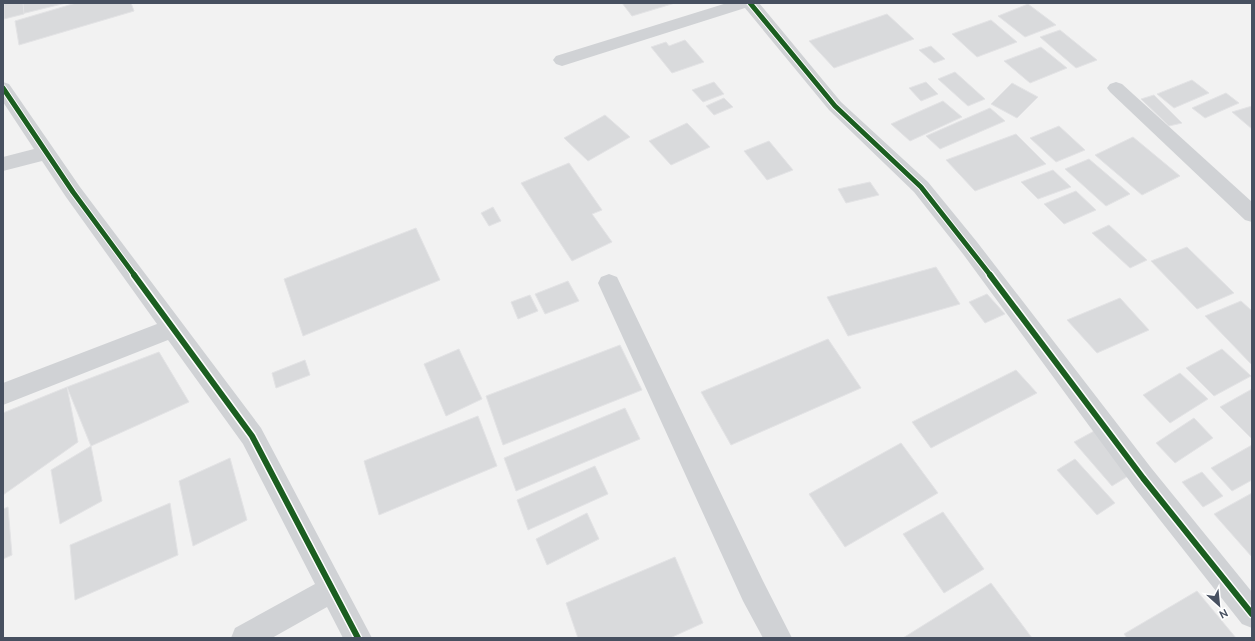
<svg xmlns="http://www.w3.org/2000/svg" width="1255" height="641" font-family="Ubuntu,sans-serif">
<rect width="100%" height="100%" fill="#f2f2f2"/>
<g fill="#d9dadc" stroke="#e3e3e5">
<path d="M3,3H66L5,18L3,14Z"/>
<path d="M4,3H23L24,14L4,19Z"/>
<path d="M76,3H131L134,11L19,45L15,21Z"/>
<path d="M622,3H675L632,16Z"/>
<path d="M1028,4L1056,25L1025,37L998,16Z"/>
<path d="M887,14L914,39L834,68L809,41Z"/>
<path d="M991,20L1017,42L977,57L952,34Z"/>
<path d="M1060,30L1097,60L1076,68L1040,37Z"/>
<path d="M685,40L704,62L672,73L651,47L666,42L669,46Z"/>
<path d="M931,46L945,59L934,63L919,50Z"/>
<path d="M1041,47L1067,68L1030,83L1004,61Z"/>
<path d="M955,72L985,99L968,106L938,79Z"/>
<path d="M1192,80L1209,93L1174,108L1157,94Z"/>
<path d="M714,82L724,94L703,102L692,90Z"/>
<path d="M926,82L938,94L921,101L909,88Z"/>
<path d="M1012,83L1038,97L1017,118L991,104Z"/>
<path d="M1226,93L1239,103L1205,118L1192,108Z"/>
<path d="M1154,95L1182,123L1169,126L1141,99Z"/>
<path d="M724,98L733,107L714,115L706,106Z"/>
<path d="M943,101L962,117L910,141L891,124Z"/>
<path d="M1252,106V129L1232,112Z"/>
<path d="M990,108L1005,121L940,149L926,136Z"/>
<path d="M605,115L630,137L588,161L564,138Z"/>
<path d="M687,123L710,147L671,165L649,141Z"/>
<path d="M1059,126L1085,150L1056,162L1030,138Z"/>
<path d="M1016,134L1046,164L975,191L946,160Z"/>
<path d="M1133,137L1180,176L1142,195L1095,155Z"/>
<path d="M769,141L793,170L767,180L744,151Z"/>
<path d="M1089,159L1130,194L1106,206L1065,169Z"/>
<path d="M569,163L602,210L592,214L612,242L572,261L521,183Z"/>
<path d="M1053,170L1071,187L1038,199L1021,182Z"/>
<path d="M870,182L879,195L846,203L838,189Z"/>
<path d="M1076,191L1096,210L1064,224L1044,204Z"/>
<path d="M493,207L501,221L489,226L481,213Z"/>
<path d="M1109,225L1147,260L1130,268L1092,233Z"/>
<path d="M416,228L440,280L303,336L284,279Z"/>
<path d="M1187,247L1234,293L1197,309L1151,261Z"/>
<path d="M936,267L960,304L848,336L827,297Z"/>
<path d="M568,281L579,301L545,314L535,294Z"/>
<path d="M987,294L1005,314L985,323L969,302Z"/>
<path d="M530,295L538,311L518,319L511,302Z"/>
<path d="M1120,298L1149,330L1097,353L1067,320Z"/>
<path d="M1241,301L1252,311V365L1205,316Z"/>
<path d="M828,339L861,388L731,445L701,392Z"/>
<path d="M620,345L642,390L503,445L486,396Z"/>
<path d="M459,349L482,399L446,416L424,364Z"/>
<path d="M1222,349L1251,376L1214,396L1186,368Z"/>
<path d="M159,352L189,402L91,446L67,387Z"/>
<path d="M305,360L310,375L276,388L272,373Z"/>
<path d="M1016,370L1037,393L931,448L912,422Z"/>
<path d="M1180,373L1208,399L1170,423L1143,395Z"/>
<path d="M67,387L78,442L3,495V413Z"/>
<path d="M1252,389V437L1251,438L1220,407Z"/>
<path d="M625,408L640,439L516,491L504,458Z"/>
<path d="M478,416L497,466L379,515L364,461Z"/>
<path d="M1194,418L1213,438L1175,463L1156,443Z"/>
<path d="M1096,430L1133,473L1112,486L1074,442Z"/>
<path d="M901,443L938,493L845,547L809,494Z"/>
<path d="M1252,445V480L1232,491L1211,468Z"/>
<path d="M91,446L102,501L60,524L51,470Z"/>
<path d="M230,458L247,520L193,546L179,481Z"/>
<path d="M1075,459L1115,503L1097,515L1057,470Z"/>
<path d="M595,466L608,494L528,530L517,500Z"/>
<path d="M1202,472L1223,496L1203,507L1182,482Z"/>
<path d="M1252,493V557L1214,514Z"/>
<path d="M170,503L178,555L75,600L70,545Z"/>
<path d="M8,507L12,555L3,559V509Z"/>
<path d="M943,512L984,569L944,593L903,534Z"/>
<path d="M587,513L599,539L547,565L536,539Z"/>
<path d="M675,557L703,623L670,638H578L566,603Z"/>
<path d="M991,583L1032,638H903Z"/>
<path d="M1197,591L1236,638H1127L1124,634Z"/>
</g>
<g fill="none" stroke-linecap="round" stroke-linejoin="round">
<g fill="#d0d2d5" fill-rule="evenodd">
<path d="M727,3H759L841,102L928,182L977,242L1152,469L1252,592V628L1242,624L1134,487L963,254L914,192L829,110L745,8L562,66L556,64L553,60L556,56Z"/>
<path d="M3,82L9,84L80,187L261,428L372,638H343L327,607L272,638H231L235,628L315,584L243,444L168,340L3,405V383L157,324L66,197L42,161L3,171V157L34,149L3,102Z"/>
<path d="M1116,82L1122,84L1252,202V222L1245,220L1110,92L1107,88L1110,84Z"/>
<path d="M609,274L617,277L763,581L792,638H763L743,601L598,283L601,277Z"/>
</g>
<defs>
<g id="cycleway-far1">
<path d="M750,3L835,106L921,187L991,276"/>
<path d="M3,88L73,192L135,276"/>
</g>
<g id="cycleway">
<path d="M134,275L252,436L358,638"/>
<path d="M990,275L1143,478L1252,614"/>
</g>
</defs>
<use href="#cycleway-far1" stroke="#fff" stroke-width="7"/>
<use href="#cycleway" stroke="#fff" stroke-width="9"/>
<use href="#cycleway-far1" stroke="#1b5e20" stroke-width="5"/>
<use href="#cycleway" stroke="#1b5e20" stroke-width="6"/>
</g>
<rect width="1255" height="641" fill="none" stroke="#475060" stroke-width="8"/>
<g transform="translate(1219 605) rotate(153)" stroke="#ffffff" stroke-width="3" paint-order="stroke">
<path d="M0-3L7 15L0 10L-7 15Z" fill="#475060"/>
<text y="-6" font-size="11" font-weight="bold" text-anchor="middle" fill="#475060">N</text>
</g>
</svg>
